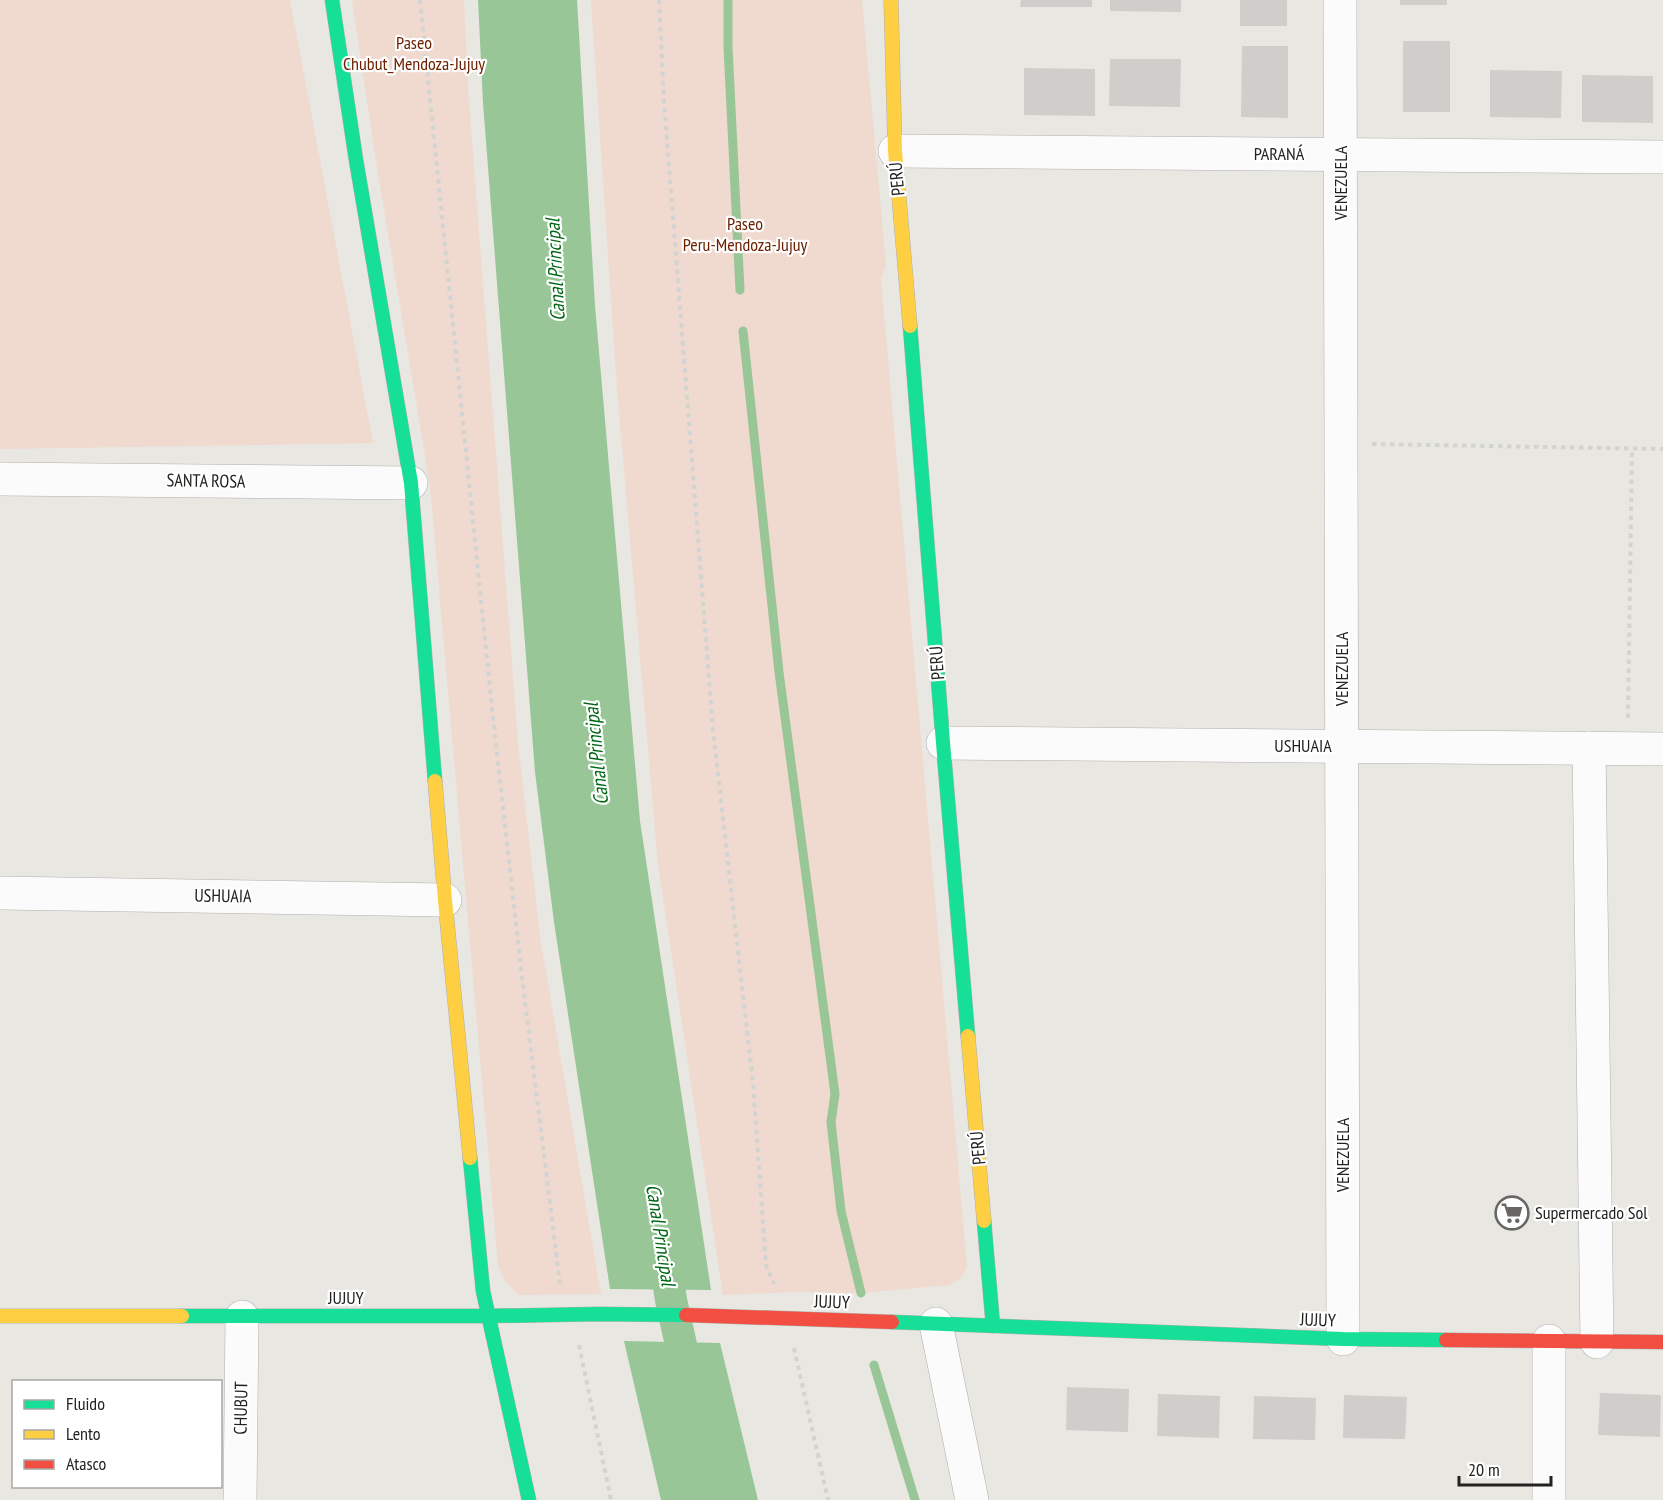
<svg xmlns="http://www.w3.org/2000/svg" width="1663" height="1500" font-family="'PT Sans Narrow',sans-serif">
<rect width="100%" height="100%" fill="#e8e7e2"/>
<g fill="#f0d9cf">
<path d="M0,0H290L373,443L0,449Z"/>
<path d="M352,0H464L468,88L518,742L540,937L601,1294L518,1295L504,1280L498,1265L430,485L375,155Z"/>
<path d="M591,0H862L886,264L881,279L967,1267L960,1279L949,1285L861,1293L795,1292L723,1295L658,865L617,389Z"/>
</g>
<g fill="#98c697">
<path d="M478,0H577L595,306L640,821L711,1290L610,1289L554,922L535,772L483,103Z"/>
<path d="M624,1341L720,1343L758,1500H661Z"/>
</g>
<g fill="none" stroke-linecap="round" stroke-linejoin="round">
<g stroke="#98c697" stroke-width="9">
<path d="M728,0V47L740,290"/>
<path d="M743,331L779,672L835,1094L831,1122L841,1211L861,1293"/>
<path d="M874,1365L915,1500"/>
</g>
<path stroke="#98c697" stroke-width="32" d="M663,1248L671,1300L690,1385"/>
</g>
<g fill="#d0ceca">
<path d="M1021,0H1092V7H1020Z"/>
<path d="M1110,0H1181V12L1110,11Z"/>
<rect x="1240" y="0" width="47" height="26"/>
<rect x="1400" y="0" width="47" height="5"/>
<rect x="1403" y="41" width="47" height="71"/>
<path d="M1242,46H1288V118L1241,117Z"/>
<path d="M1110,59H1181L1180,107L1109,106Z"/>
<path d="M1024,68L1095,69V116L1024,115Z"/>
<path d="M1490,70L1562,71L1561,118L1490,117Z"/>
<path d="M1582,75L1653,76V123L1582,122Z"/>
<path d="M1067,1387L1129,1389L1128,1432L1066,1430Z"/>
<path d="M1600,1393L1661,1395L1660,1437L1598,1435Z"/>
<path d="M1158,1394L1220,1396L1219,1438L1157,1436Z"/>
<path d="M1344,1395L1407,1397L1405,1439L1343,1438Z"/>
<path d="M1254,1396L1316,1398L1315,1440L1253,1439Z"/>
</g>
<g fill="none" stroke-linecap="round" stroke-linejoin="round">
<defs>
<g id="street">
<path d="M1340,0L1343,1339"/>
<path d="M895,151L1663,157"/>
<path d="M0,479L411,483"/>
<path d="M943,743L1663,749"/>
<path d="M1589,748L1597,1342"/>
<path d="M0,893L445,900"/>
<path d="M936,1324L972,1500"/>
<path d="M1549,1341V1500"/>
<path d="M240,1500L242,1317"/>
</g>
<g id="fast">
<path d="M332,0L356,160L411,483L435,781"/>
<path d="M910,326L943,743L968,1036"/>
<path d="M470,1158L483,1291L529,1500"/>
<path d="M984,1221L993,1326"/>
<path d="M182,1316H489L599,1314L686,1315"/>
<path d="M892,1322L1343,1339L1446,1340"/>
</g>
<g id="slow">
<path d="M891,0L895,151L910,326"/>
<path d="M435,781L445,900L470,1158"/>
<path d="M968,1036L984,1221"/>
<path d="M0,1316H182"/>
</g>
<g id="jam">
<path d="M686,1315L892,1322"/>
<path d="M1446,1340L1663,1342"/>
</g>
</defs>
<use href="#street" stroke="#b0afac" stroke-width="34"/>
<use href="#fast" stroke="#b0afac" stroke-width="15"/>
<use href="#slow" stroke="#b0afac" stroke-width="15"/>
<use href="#jam" stroke="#b0afac" stroke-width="15"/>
<g stroke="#d3d3d1" stroke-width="4" stroke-dasharray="4.5 4.5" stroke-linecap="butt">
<path d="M420,0L493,718L522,977L560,1284"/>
<path d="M659,0L664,102L713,730L753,1083L766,1265L774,1284"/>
<path d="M1372,444L1663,449"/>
<path d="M1628,718L1632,449"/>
<path d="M579,1345L611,1500"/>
<path d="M794,1348L828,1500"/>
</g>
<use href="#street" stroke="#fcfbfb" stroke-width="33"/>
<use href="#fast" stroke="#16e098" stroke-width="14"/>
<use href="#slow" stroke="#ffcf43" stroke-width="14"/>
<use href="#jam" stroke="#f24e42" stroke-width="14"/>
</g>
<defs>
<symbol id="supermarket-ring" viewBox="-11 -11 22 22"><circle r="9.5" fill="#fff" stroke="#686763" stroke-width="1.5"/><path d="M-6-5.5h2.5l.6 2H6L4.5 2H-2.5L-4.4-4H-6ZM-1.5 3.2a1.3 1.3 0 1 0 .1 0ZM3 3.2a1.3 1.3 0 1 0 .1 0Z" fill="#686763"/></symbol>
</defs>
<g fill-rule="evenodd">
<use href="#supermarket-ring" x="1493" y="1194" width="38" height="38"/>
</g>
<g text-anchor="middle" stroke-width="4.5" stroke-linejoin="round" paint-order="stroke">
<g font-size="18" fill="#6d2000" stroke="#fff">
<text x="414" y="49">Paseo<tspan x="414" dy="21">Chubut_Mendoza-Jujuy</tspan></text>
<text x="745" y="230">Paseo<tspan x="745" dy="21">Peru-Mendoza-Jujuy</tspan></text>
</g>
<g font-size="18" fill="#23221f" stroke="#fff">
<text x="1279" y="160">PARANÁ</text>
<text transform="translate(897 179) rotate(-95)" y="6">PERÚ</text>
<text transform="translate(1341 183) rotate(-90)" y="6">VENEZUELA</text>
<text transform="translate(206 481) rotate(1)" y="6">SANTA ROSA</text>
<text transform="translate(937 663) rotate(-94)" y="6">PERÚ</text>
<text transform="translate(1342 669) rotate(-90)" y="6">VENEZUELA</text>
<text x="1303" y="752">USHUAIA</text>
<text transform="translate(223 896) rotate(1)" y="6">USHUAIA</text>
<text transform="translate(978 1148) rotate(-95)" y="6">PERÚ</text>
<text transform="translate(1343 1155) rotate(-90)" y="6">VENEZUELA</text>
<text x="346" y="1304">JUJUY</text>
<text transform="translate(832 1302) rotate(2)" y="6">JUJUY</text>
<text transform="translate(1318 1320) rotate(2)" y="6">JUJUY</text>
<text transform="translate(241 1408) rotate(-89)" y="6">CHUBUT</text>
</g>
<g font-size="18" fill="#23221f" stroke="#fff" text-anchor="start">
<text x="1535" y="1219">Supermercado Sol</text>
</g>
<g font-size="20" font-style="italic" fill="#006815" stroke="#fff">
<text transform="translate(555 270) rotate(-93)" y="7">Canal Principal</text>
<text transform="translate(596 754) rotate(-96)" y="7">Canal Principal</text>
<text transform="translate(661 1235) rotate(81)" y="7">Canal Principal</text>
</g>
</g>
<rect x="12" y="1380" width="210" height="108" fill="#ffffff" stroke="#a7a7a5" stroke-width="1.5"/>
<rect x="24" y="1400" width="30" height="9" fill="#16e098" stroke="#a7a7a5" stroke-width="1.5"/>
<text x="66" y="1410" font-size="18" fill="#23221f">Fluido</text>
<rect x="24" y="1430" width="30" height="9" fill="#ffcf43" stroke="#a7a7a5" stroke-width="1.5"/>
<text x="66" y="1440" font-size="18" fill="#23221f">Lento</text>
<rect x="24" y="1460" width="30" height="9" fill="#f24e42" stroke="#a7a7a5" stroke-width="1.5"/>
<text x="66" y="1470" font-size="18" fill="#23221f">Atasco</text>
<path d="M1459 1476v9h92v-9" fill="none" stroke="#23221f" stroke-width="3"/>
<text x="1468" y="1476" font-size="18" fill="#23221f" stroke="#ffffff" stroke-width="4.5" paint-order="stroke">20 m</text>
</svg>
